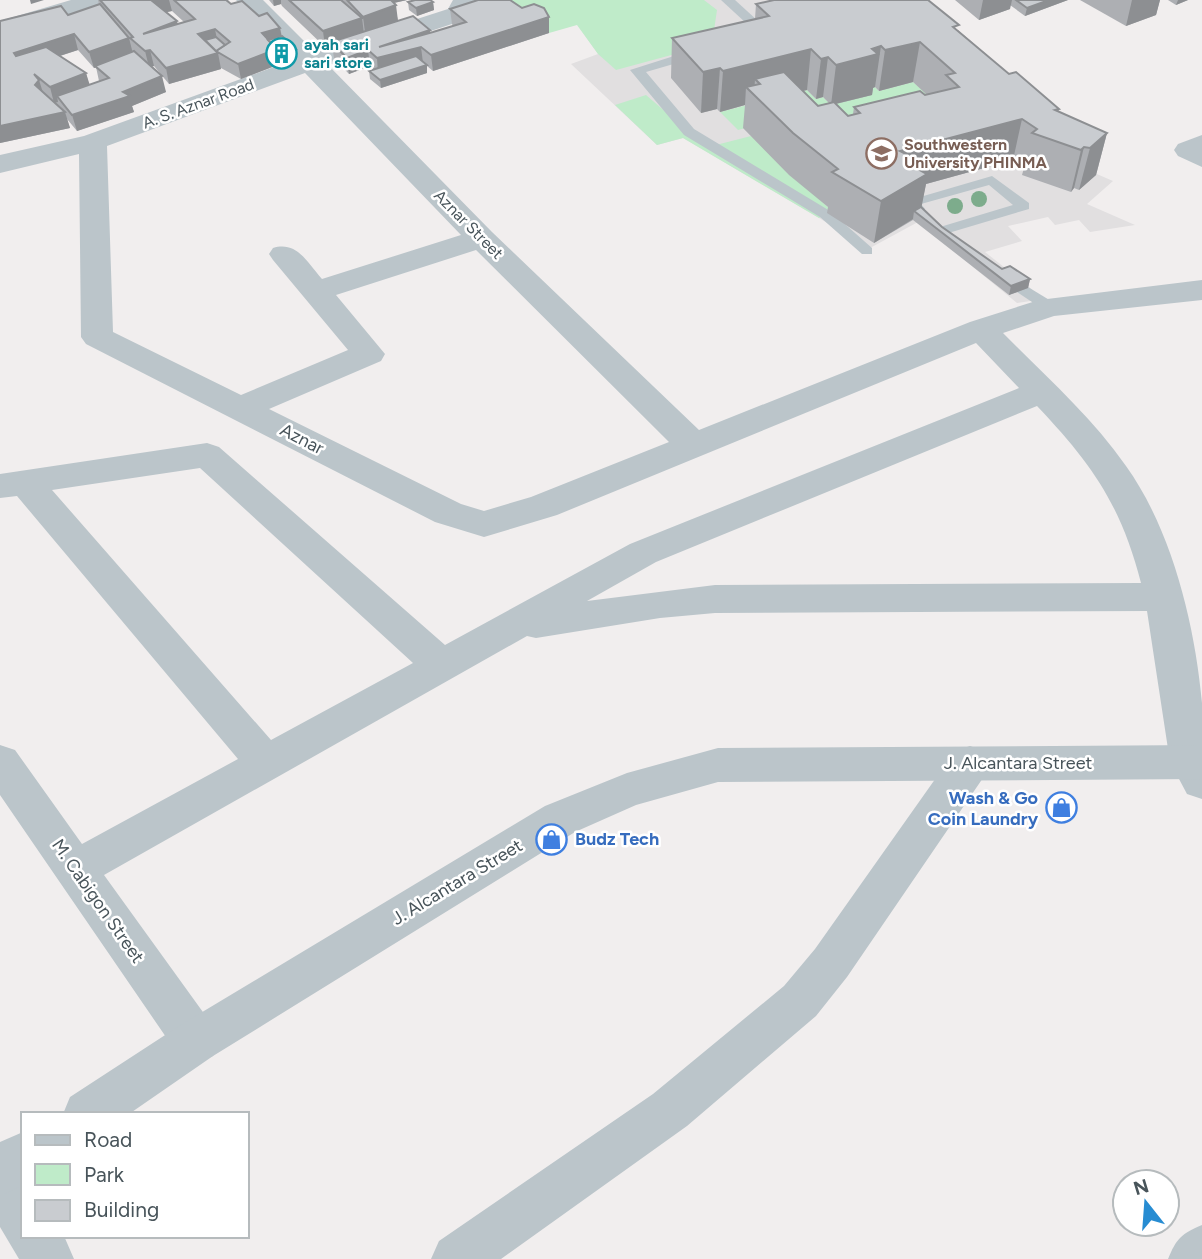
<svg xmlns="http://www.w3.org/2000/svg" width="1202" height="1259" font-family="Figtree,sans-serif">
<rect width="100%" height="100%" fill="#f1eeee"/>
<path fill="#e1dfe0" d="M560,0H893L1055,156L1113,181L1087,204L1135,225L1090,232L1079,220L1055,225L1048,217L1008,226L1022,241L985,252L1044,299L1017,303L918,222L870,248L683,138L657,145L571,64L598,54Z"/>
<g fill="#bfebc9">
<path d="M507,0H704L717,10L712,44L616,70L598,54L577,25L549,33L545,24Z"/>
<path d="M913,82L948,113L757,125L738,130L720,112L807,90L816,99L823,97L831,105L875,87L879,91Z"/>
<path d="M646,95L689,132L712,146L751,136L832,211L819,218L683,138L657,145L615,105Z"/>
</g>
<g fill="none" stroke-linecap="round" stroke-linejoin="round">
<g fill="#bbc5ca" fill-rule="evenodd">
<path d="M721,0H735L770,32L759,35Z"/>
<path d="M696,49L701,50V56L646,72L694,129L830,211L872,248V254H862L820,217L684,135L630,70Z"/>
<path d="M992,176L1029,203V209L945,234L938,230L940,227L1013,205L989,185L921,204L925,209L918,213L903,202Z"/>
<path d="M1023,284L1056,304V310H1044L1017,292V286Z"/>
</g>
<g fill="#bbc5ca" fill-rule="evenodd">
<path d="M71,0H111L107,5L0,37V21Z"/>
<path d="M236,0H263L315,52L448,9L453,0H479L467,19L328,65L492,232L699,430L970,322L1039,300L1202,280V300L1054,316L1003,333C1045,376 1091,416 1126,466C1172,530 1195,625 1202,703C1202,734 1202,767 1202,799L1187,794L1170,762L1147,611L715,613L660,618L536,638L527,636L104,875L213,1026L220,1041L213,1056L196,1063L179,1056L0,795V745L15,750L82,844L238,759L17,496L0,498V474L207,443L219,447L445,645L630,544L1019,388L976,343L557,515L484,537L435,522L86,344L81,337L79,154L0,173V155L84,136L293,60ZM305,73L461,235L322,279C307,262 297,241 273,248L269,254L273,260L348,350L241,395L113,332L107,146ZM476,250L669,442L531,497L484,511L461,504L269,409L381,361L385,354L336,295ZM1037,406C1092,464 1121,505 1141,583L715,585L587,601L656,562ZM200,468L413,663L271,740L52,490Z"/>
<path d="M1202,135V167L1178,156L1174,150L1178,144Z"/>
<path d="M970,746L985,751L991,763L985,775L847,977L816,1016L687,1126L501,1259H431L439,1241L653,1094L784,986L815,949L955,751Z"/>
<path d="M0,1154L18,1162L23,1170V1236H64L74,1259H19L0,1227Z"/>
<path d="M1202,1225V1259H1168C1176,1239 1182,1233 1202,1225Z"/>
</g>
<g fill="#bbc5ca" fill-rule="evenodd">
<path d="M1202,745V779L718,782L636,805L575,832L213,1056L129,1114H63L70,1097L179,1026L545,806L627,773L718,748Z"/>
<path d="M23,1132V1185L0,1196V1142Z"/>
</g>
</g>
<g fill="#7dac8c">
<circle cx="979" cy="199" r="8"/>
<circle cx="955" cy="206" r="8"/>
</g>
<g fill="#adafb3" fill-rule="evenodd">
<path d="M98,0H228L231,4L259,16L280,28L282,36L296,49L297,57L279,62L280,64L241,79L221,68V69L169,84L154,66L151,67L166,92L132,106L134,112L77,131L67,119L70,128L0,143V21L68,15L99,5ZM172,11L184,22L178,24L166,12ZM78,50L94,68L96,67L99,81L89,85L86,73L60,56Z"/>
<path d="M269,0H407L394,3L398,21L430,33L453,26L452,24L450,9L522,8L549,17V33L433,71L427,66V73L381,88L370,79L369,71L374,70L370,66L349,74L334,58L332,45L325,47L282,6L281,4L274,6Z"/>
<path d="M955,0H1068L1025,16L1010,5V9L979,20Z"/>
<path d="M1080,0H1160L1156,15L1126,26Z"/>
<path d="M1168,0H1188L1176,5Z"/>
<path d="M408,2H433L434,10L417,16L409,10Z"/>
<path d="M756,4L958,30L1009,74L1059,109L1058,112L1107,133L1096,175L1079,190L1074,188L1071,192L1022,175L1024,168L1013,160L926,184L921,207L942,227L1002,269L1030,279L1028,288L1009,295L913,220L874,243L827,213L828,207L789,175L743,128L745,105L720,112L717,109L701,113L671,78L672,38L755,19ZM913,82L927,95L854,107L853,114L848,116L836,104L872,95L873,88L875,87L879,91ZM807,90L816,99L823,97L829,103L818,106L803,91Z"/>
</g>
<g fill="#8d8f92">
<path d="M30,0H44L31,4Z"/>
<path d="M151,0H169L172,11L154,15Z"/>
<path d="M273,0H281V4L274,6Z"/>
<path d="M388,0H407L389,4Z"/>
<path d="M983,0H1012L1010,9L979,20Z"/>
<path d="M1049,0H1068L1025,16L1027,8Z"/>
<path d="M1132,0H1160L1156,15L1126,26Z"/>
<path d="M1178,0H1188L1176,5Z"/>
<path d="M433,2L434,10L417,16L416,8Z"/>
<path d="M396,5L398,21L365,32L363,17Z"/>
<path d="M549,17V33L433,71L431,55Z"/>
<path d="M362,18L364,34L331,42L332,45L325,47L323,31Z"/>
<path d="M177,21L181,37L143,34Z"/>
<path d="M280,28L283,44L269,48L262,33Z"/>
<path d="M215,29L218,45L206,48L198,34Z"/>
<path d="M430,30L431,45L421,47L423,63L378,74L377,58L379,47Z"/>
<path d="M74,34L78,50L19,69L14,53Z"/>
<path d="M129,38L133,54L94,68L89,52Z"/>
<path d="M920,42L913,82L879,91L885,50Z"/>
<path d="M881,46L875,87L873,88L872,95L831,105L836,65L872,49Z"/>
<path d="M277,49H296L297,57L279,62L280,64L241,79L238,64Z"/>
<path d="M811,49L807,90L761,101L760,84L755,79L754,95L746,87L745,105L720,112L723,71Z"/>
<path d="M150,50L154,66L149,67L145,51Z"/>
<path d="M368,50L370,66L349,74L347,58Z"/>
<path d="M218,53L221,69L169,84L166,68Z"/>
<path d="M828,57L823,97L816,99L821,59Z"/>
<path d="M427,65V73L381,88L380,80Z"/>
<path d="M720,68L717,109L701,113L703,72Z"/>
<path d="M86,73L91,89L57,96L58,102L54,103L50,87Z"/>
<path d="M162,76L166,92L132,106L134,112L77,131L72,115L123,92Z"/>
<path d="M39,80L44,96L35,85Z"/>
<path d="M65,112L70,128L0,143V126Z"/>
<path d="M1022,119L1013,160L926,184L920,215L914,211L913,219L874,243L881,201L900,151Z"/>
<path d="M1107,133L1096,175L1079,190L1090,148Z"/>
<path d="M1084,147L1074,188L1071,192L1081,150Z"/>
<path d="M1030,279L1028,288L1009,295L1011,286Z"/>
</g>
<g fill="#c9ccd0" stroke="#8d8f92" stroke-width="2">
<path d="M100,0H151L177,21L143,34L195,19L174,0H226L231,4L242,1L259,16L267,13L280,28L262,33L277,49L238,64L216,51L230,42L215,29L198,34L218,53L166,68L150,50L145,51L130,38L133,37Z"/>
<path d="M289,0H341L362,18L323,31Z"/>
<path d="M347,0H391L396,5L363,17Z"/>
<path d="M415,0H430L433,2L416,8L408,2Z"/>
<path d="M478,0H510L522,8L534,4L544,8L549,17L431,55L421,47L377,58L368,50L347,58L331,42L413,16L430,30L379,47L433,32L466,22L450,9Z"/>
<path d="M774,0H928L959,25L953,27L1009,74L1016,72L1059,109L1055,110L1107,133L1090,148L1084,147L1081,150L1032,133L1037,129L1022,119L900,151L912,157L905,162L927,174L881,201L832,172L838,169L793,133L746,87L760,84L755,79L784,72L818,106L834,102L848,116L860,113L854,107L920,91L925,95L959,87L946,75L955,73L920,42L885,50L881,46L872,49L878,54L836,65L828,57L821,59L811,49L723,71L720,68L703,72L672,38L769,16L756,4Z"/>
<path d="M1016,0H1049L1027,8Z"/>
<path d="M100,4L129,38L89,52L74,34L14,53L16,56L46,47L86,73L50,87L34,74L39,80L35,85L65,112L0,126V21L61,6L68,15Z"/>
<path d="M282,36L296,49L278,54L277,49L268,40Z"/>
<path d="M216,37L225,45L216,51L205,40Z"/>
<path d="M134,51L162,76L123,92L130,96L72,115L57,96L109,78L95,66Z"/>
<path d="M416,56L427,65L380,80L369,71Z"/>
<path d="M921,207L942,227L1002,269L1010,266L1030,279L1011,286L914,211Z"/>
</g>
<defs>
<symbol id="building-ring" viewBox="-11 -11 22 22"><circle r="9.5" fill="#fff" stroke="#0f9aa8" stroke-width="1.5"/><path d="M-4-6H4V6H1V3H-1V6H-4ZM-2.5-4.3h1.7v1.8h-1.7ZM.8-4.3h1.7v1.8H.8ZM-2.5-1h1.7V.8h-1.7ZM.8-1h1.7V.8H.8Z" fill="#0f9aa8"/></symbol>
<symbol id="university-ring" viewBox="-11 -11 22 22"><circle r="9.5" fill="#fff" stroke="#8d6e63" stroke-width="1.5"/><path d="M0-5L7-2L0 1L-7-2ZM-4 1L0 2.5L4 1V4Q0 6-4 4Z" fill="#8d6e63"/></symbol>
<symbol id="shop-ring" viewBox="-11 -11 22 22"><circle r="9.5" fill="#fff" stroke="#3f7fe0" stroke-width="1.5"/><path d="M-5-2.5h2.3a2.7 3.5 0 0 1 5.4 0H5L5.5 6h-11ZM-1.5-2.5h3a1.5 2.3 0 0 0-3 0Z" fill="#3f7fe0"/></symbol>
</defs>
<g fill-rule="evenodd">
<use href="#building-ring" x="264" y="36" width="35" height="35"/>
<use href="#university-ring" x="864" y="136" width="35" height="35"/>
<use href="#shop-ring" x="1044" y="790" width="35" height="35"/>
<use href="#shop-ring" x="534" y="822" width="35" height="35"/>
</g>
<g text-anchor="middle" stroke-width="5" stroke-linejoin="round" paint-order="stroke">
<g font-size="16" font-weight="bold" fill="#0d838f" stroke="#fff" text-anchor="start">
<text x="304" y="50">ayah sari<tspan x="304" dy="18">sari store</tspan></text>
</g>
<g font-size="16" fill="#48545a" stroke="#fff">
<text transform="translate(198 103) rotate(-20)" y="6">A. S. Aznar Road</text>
<text transform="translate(469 224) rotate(45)" y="6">Aznar Street</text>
</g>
<g font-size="16" font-weight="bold" fill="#785e54" stroke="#fff" text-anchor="start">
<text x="904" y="150">Southwestern<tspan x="904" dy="18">University PHINMA</tspan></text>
</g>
<g font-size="18" fill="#48545a" stroke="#fff">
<text transform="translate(302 439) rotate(27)" y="6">Aznar</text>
<text x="1018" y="769">J. Alcantara Street</text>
<text transform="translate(457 882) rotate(-31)" y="6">J. Alcantara Street</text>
<text transform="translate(98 901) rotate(55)" y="6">M. Cabigon Street</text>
</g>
<g font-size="18" font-weight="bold" fill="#366cbe" stroke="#fff" text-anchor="end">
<text x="1038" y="804">Wash &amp; Go<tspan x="1038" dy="21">Coin Laundry</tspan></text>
<text x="575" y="845" text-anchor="start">Budz Tech</text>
</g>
</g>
<rect x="21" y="1112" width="228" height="126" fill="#ffffff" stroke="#b6bbbd" stroke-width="2"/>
<rect x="35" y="1135" width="35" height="10" fill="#bbc5ca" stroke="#b6bbbd" stroke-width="2"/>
<text x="84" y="1147" font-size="21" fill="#48545a">Road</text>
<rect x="35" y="1164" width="35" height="21" fill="#bfebc9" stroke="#b6bbbd" stroke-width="2"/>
<text x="84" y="1182" font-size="21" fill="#48545a">Park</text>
<rect x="35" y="1200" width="35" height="21" fill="#c9ccd0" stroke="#b6bbbd" stroke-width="2"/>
<text x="84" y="1217" font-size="21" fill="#48545a">Building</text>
<g transform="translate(1146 1203) rotate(343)"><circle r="33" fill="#ffffff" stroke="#b6bbbd" stroke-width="2"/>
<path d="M0-5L12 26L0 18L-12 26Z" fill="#278cd2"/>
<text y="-10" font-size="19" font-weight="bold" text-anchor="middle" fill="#48545a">N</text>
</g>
</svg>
